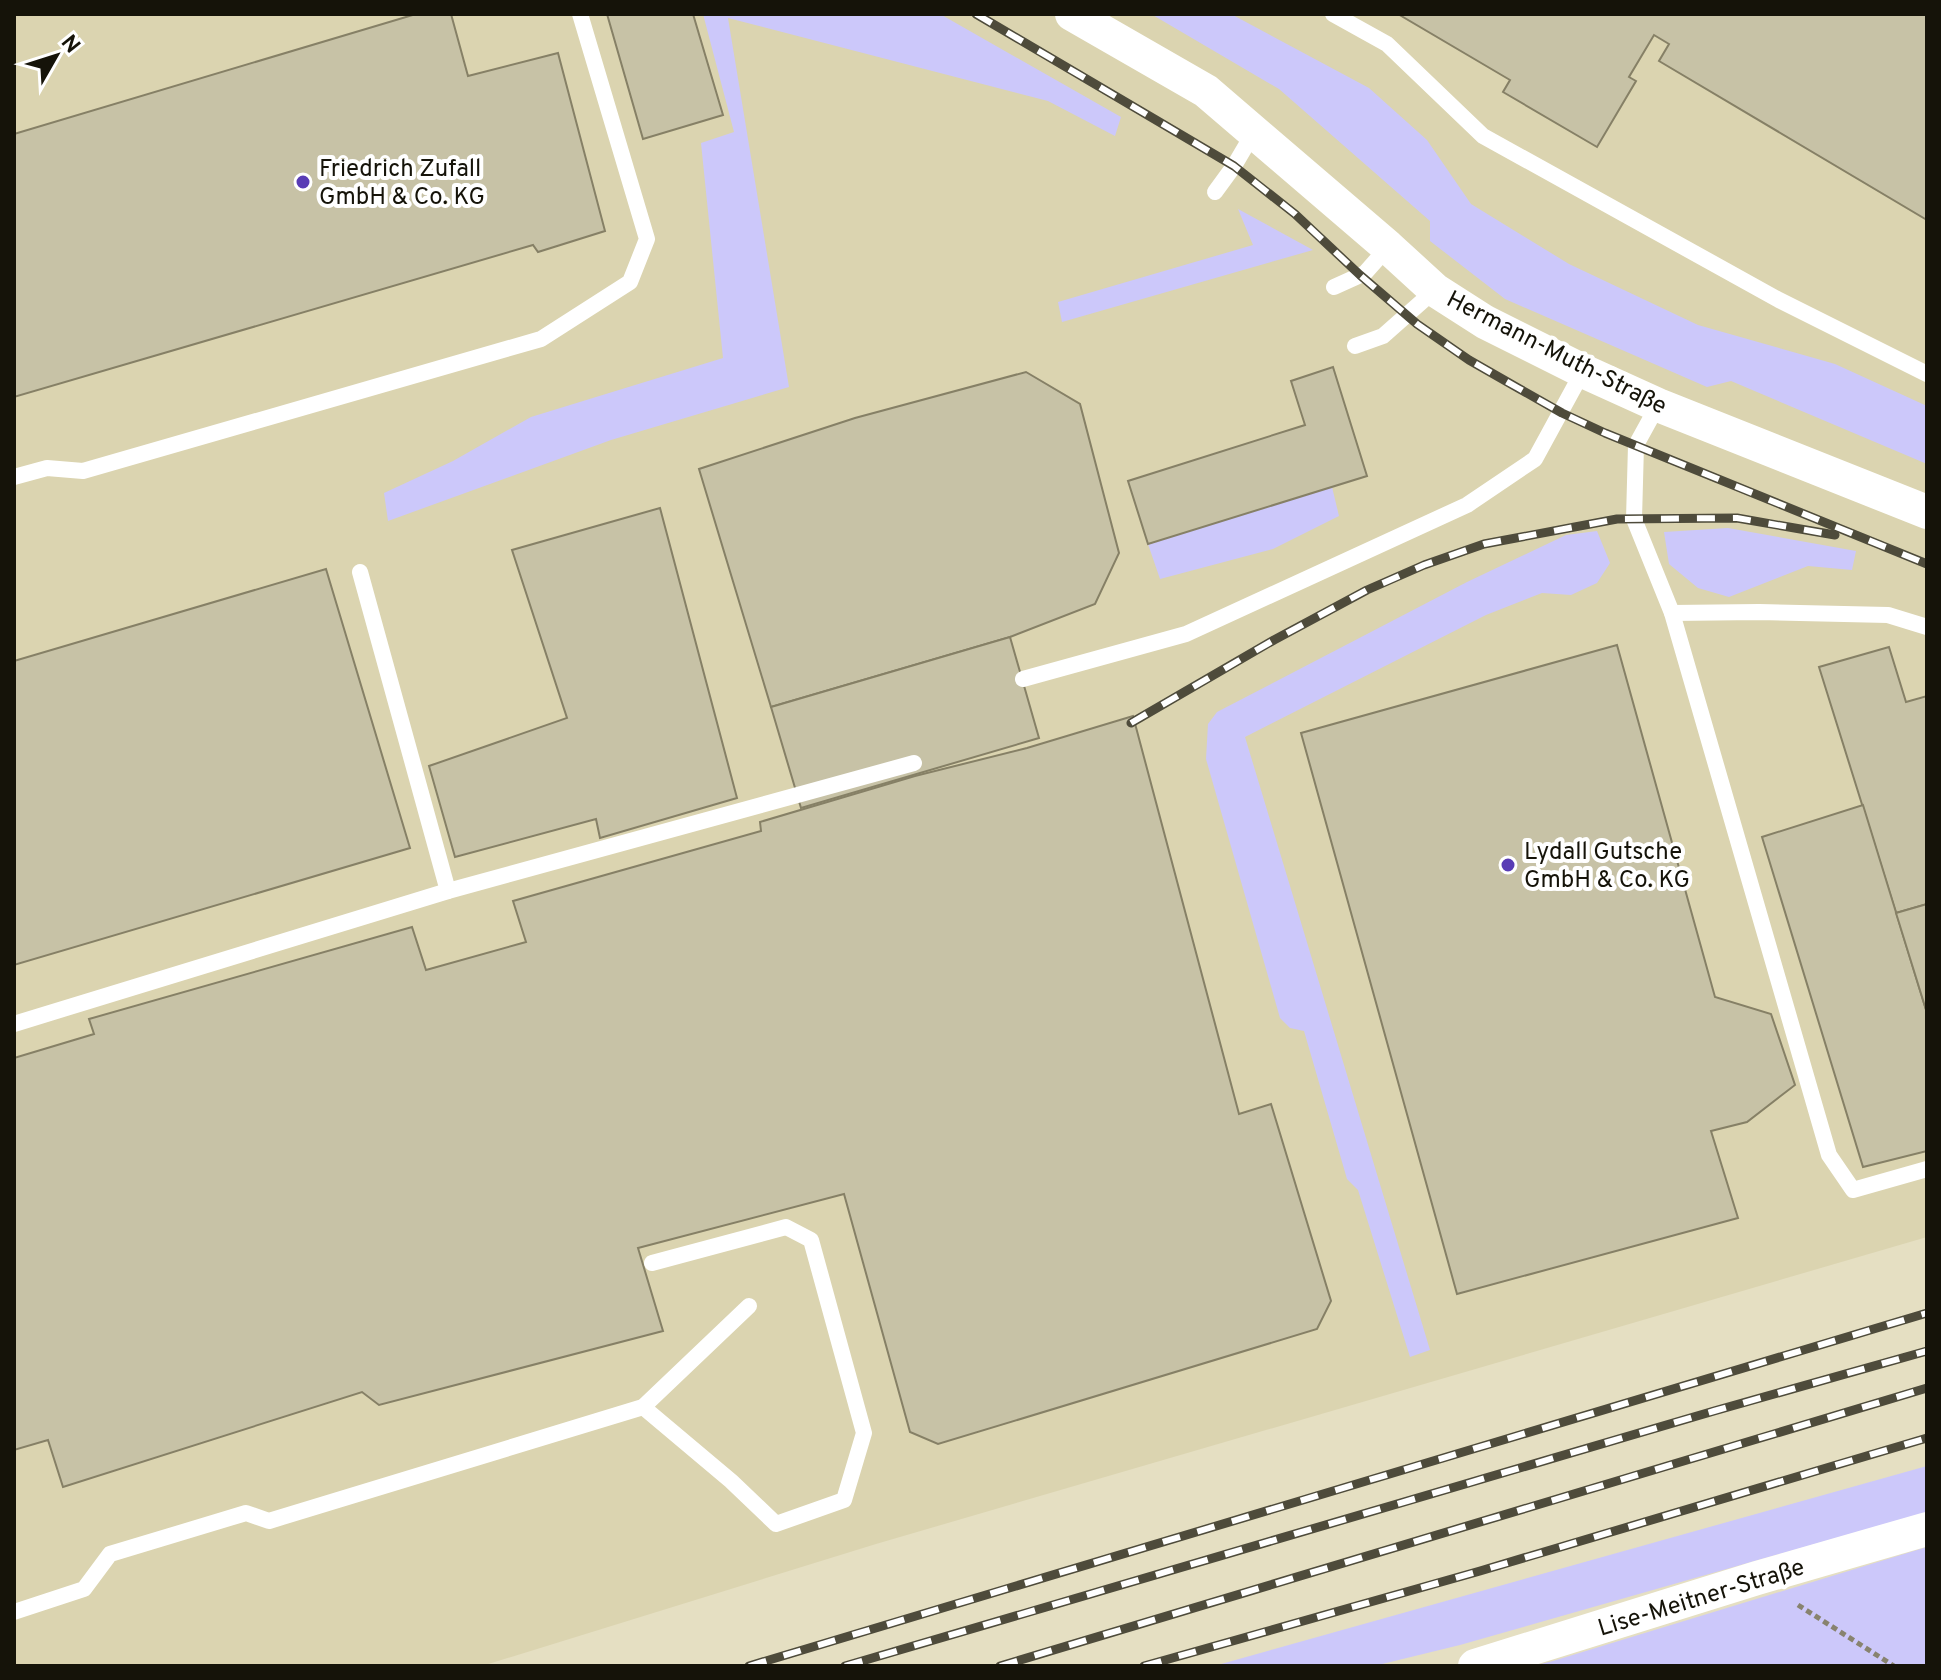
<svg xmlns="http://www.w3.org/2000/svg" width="1941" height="1680" font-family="Overpass,sans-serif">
<rect width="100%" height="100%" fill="#e5dfc2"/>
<path fill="#dbd4b0" d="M14,14H1927V1237L876,1544L482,1666H14Z"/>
<g fill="#ccc8fa">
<path d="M703,14H940L1121,117L1115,136L1048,101L728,18L789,387L611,440L388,521L384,493L453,461L531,417L723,358L701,143L734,132Z"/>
<path d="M1151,14H1231L1369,88L1427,140L1471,204L1569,264L1698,325L1835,364L1927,406V464L1731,381L1707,387L1505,299L1430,241V221L1279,89Z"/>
<path d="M1238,209L1313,250L1062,322L1058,302L1253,245Z"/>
<path d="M1332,487L1339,516L1273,549L1160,579L1148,544Z"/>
<path d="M1728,528L1856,551L1852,570L1808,566L1729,597L1698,588L1669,564L1664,532Z"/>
<path d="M1597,531L1610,563L1597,583L1571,595L1542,593L1486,615L1245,737L1430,1350L1410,1357L1358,1190L1347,1179L1304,1031L1290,1028L1280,1018L1206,759L1208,724L1217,712L1467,582L1566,535Z"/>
<path d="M1927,1466V1512L1460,1645L1374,1666H1214Z"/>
<path d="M1927,1547V1666H1533L1553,1661Z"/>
</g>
<g fill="#c7c2a6" stroke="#868066" stroke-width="2">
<path d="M416,14H451L468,76L558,53L605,231L538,252L533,245L14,397V134Z"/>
<path d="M607,14H693L723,115L643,139Z"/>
<path d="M1398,14H1927V220L1659,61L1669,44L1654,35L1629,77L1636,81L1597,147L1503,92L1510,80Z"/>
<path d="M1333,367L1367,476L1148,544L1128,481L1305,425L1291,381Z"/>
<path d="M1026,372L1080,404L1119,553L1095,604L1010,637L771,707L699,469L855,418Z"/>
<path d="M660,508L737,798L600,838L596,819L455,857L429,766L567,718L512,550Z"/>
<path d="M326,569L410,848L14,965V661Z"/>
<path d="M1010,637L1039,738L801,808L771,707Z"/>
<path d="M1617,645L1715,997L1771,1014L1795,1085L1747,1122L1711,1131L1738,1218L1457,1294L1301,733Z"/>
<path d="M1889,647L1906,702L1927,696V904L1896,913L1819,667Z"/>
<path d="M1133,716L1239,1114L1271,1104L1331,1301L1317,1329L938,1444L910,1432L844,1194L638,1248L663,1331L379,1405L362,1392L63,1487L48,1440L14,1450V1058L94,1034L89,1019L412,927L426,970L526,942L513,901L761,831L760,822L915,776L1027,748Z"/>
<path d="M1863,805L1927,1013V1151L1863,1167L1762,837Z"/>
<path d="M1927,904V1013L1896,913Z"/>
</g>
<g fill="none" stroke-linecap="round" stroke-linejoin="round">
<path stroke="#88836f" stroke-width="5" stroke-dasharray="6 4" stroke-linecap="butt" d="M1798,1605L1894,1666"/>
<g stroke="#fff" stroke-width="16">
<path d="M1333,14L1387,44L1483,136L1779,300L1927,374"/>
<path d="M1215,192L1234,166L1254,132"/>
<path d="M1334,287L1365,273L1388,247"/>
<path d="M1355,346L1383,336L1435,290"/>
<path d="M1658,405L1636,445L1634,519L1672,613L1829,1155L1853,1190L1927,1169"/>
<path d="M14,477L47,468L83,471L541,339L630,282L647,239L580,14"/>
<path d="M360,572L448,891"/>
<path d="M1672,613L1759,612L1888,615L1927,627"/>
<path d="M1023,679L1186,634L1467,505L1535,459L1583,371"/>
<path d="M14,1024L448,891L914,763"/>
<path d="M643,1407L731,1481L776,1524L844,1500L864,1433L811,1240L786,1227L652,1263"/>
<path d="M14,1612L84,1589L110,1554L246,1513L269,1521L643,1407L749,1306"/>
</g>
<g stroke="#fff" stroke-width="34">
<path d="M1072,14L1206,91L1388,247L1435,290L1485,322L1583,371L1658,405L1927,512"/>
<path d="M1475,1666L1757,1578L1927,1529"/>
</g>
<defs>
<g id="rail">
<path d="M976,14L1234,166L1295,214L1360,275L1417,324L1469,360L1518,388L1562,413L1605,433L1927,564"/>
<path d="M1131,723L1274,640L1367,590L1424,565L1484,544L1617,519L1737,518L1835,535"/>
<path d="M749,1666L1927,1313"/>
<path d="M845,1666L1714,1411L1927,1351"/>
<path d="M1000,1666L1927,1388"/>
<path d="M1144,1666L1480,1571L1927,1438"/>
</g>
</defs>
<use href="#rail" stroke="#4e4b3b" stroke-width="9"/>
<use href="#rail" stroke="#fff" stroke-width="6" stroke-dasharray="18" stroke-linecap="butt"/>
</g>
<g fill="#593cb5" stroke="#fff" stroke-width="3">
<circle cx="303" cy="182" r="8"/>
<circle cx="1508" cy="865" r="8"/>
</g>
<g text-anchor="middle" stroke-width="8" stroke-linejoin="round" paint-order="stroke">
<g font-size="24" fill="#151309" stroke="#fff" text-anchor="start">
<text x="319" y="176">Friedrich Zufall<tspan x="319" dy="28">GmbH &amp; Co. KG</tspan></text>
<text x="1524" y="859">Lydall Gutsche<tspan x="1524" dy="28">GmbH &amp; Co. KG</tspan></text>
</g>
<g font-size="24" fill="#151309" stroke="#fff">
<text transform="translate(1557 352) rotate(27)" y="8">Hermann-Muth-Straße</text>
<text transform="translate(1701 1597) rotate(-17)" y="8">Lise-Meitner-Straße</text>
</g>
</g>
<rect width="1941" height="1680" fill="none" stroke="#151309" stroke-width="32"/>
<g transform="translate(56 56) rotate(51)" stroke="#ffffff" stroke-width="6" paint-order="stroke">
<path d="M0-6L14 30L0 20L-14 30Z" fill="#151309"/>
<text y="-12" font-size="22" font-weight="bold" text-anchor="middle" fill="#151309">N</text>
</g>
</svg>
